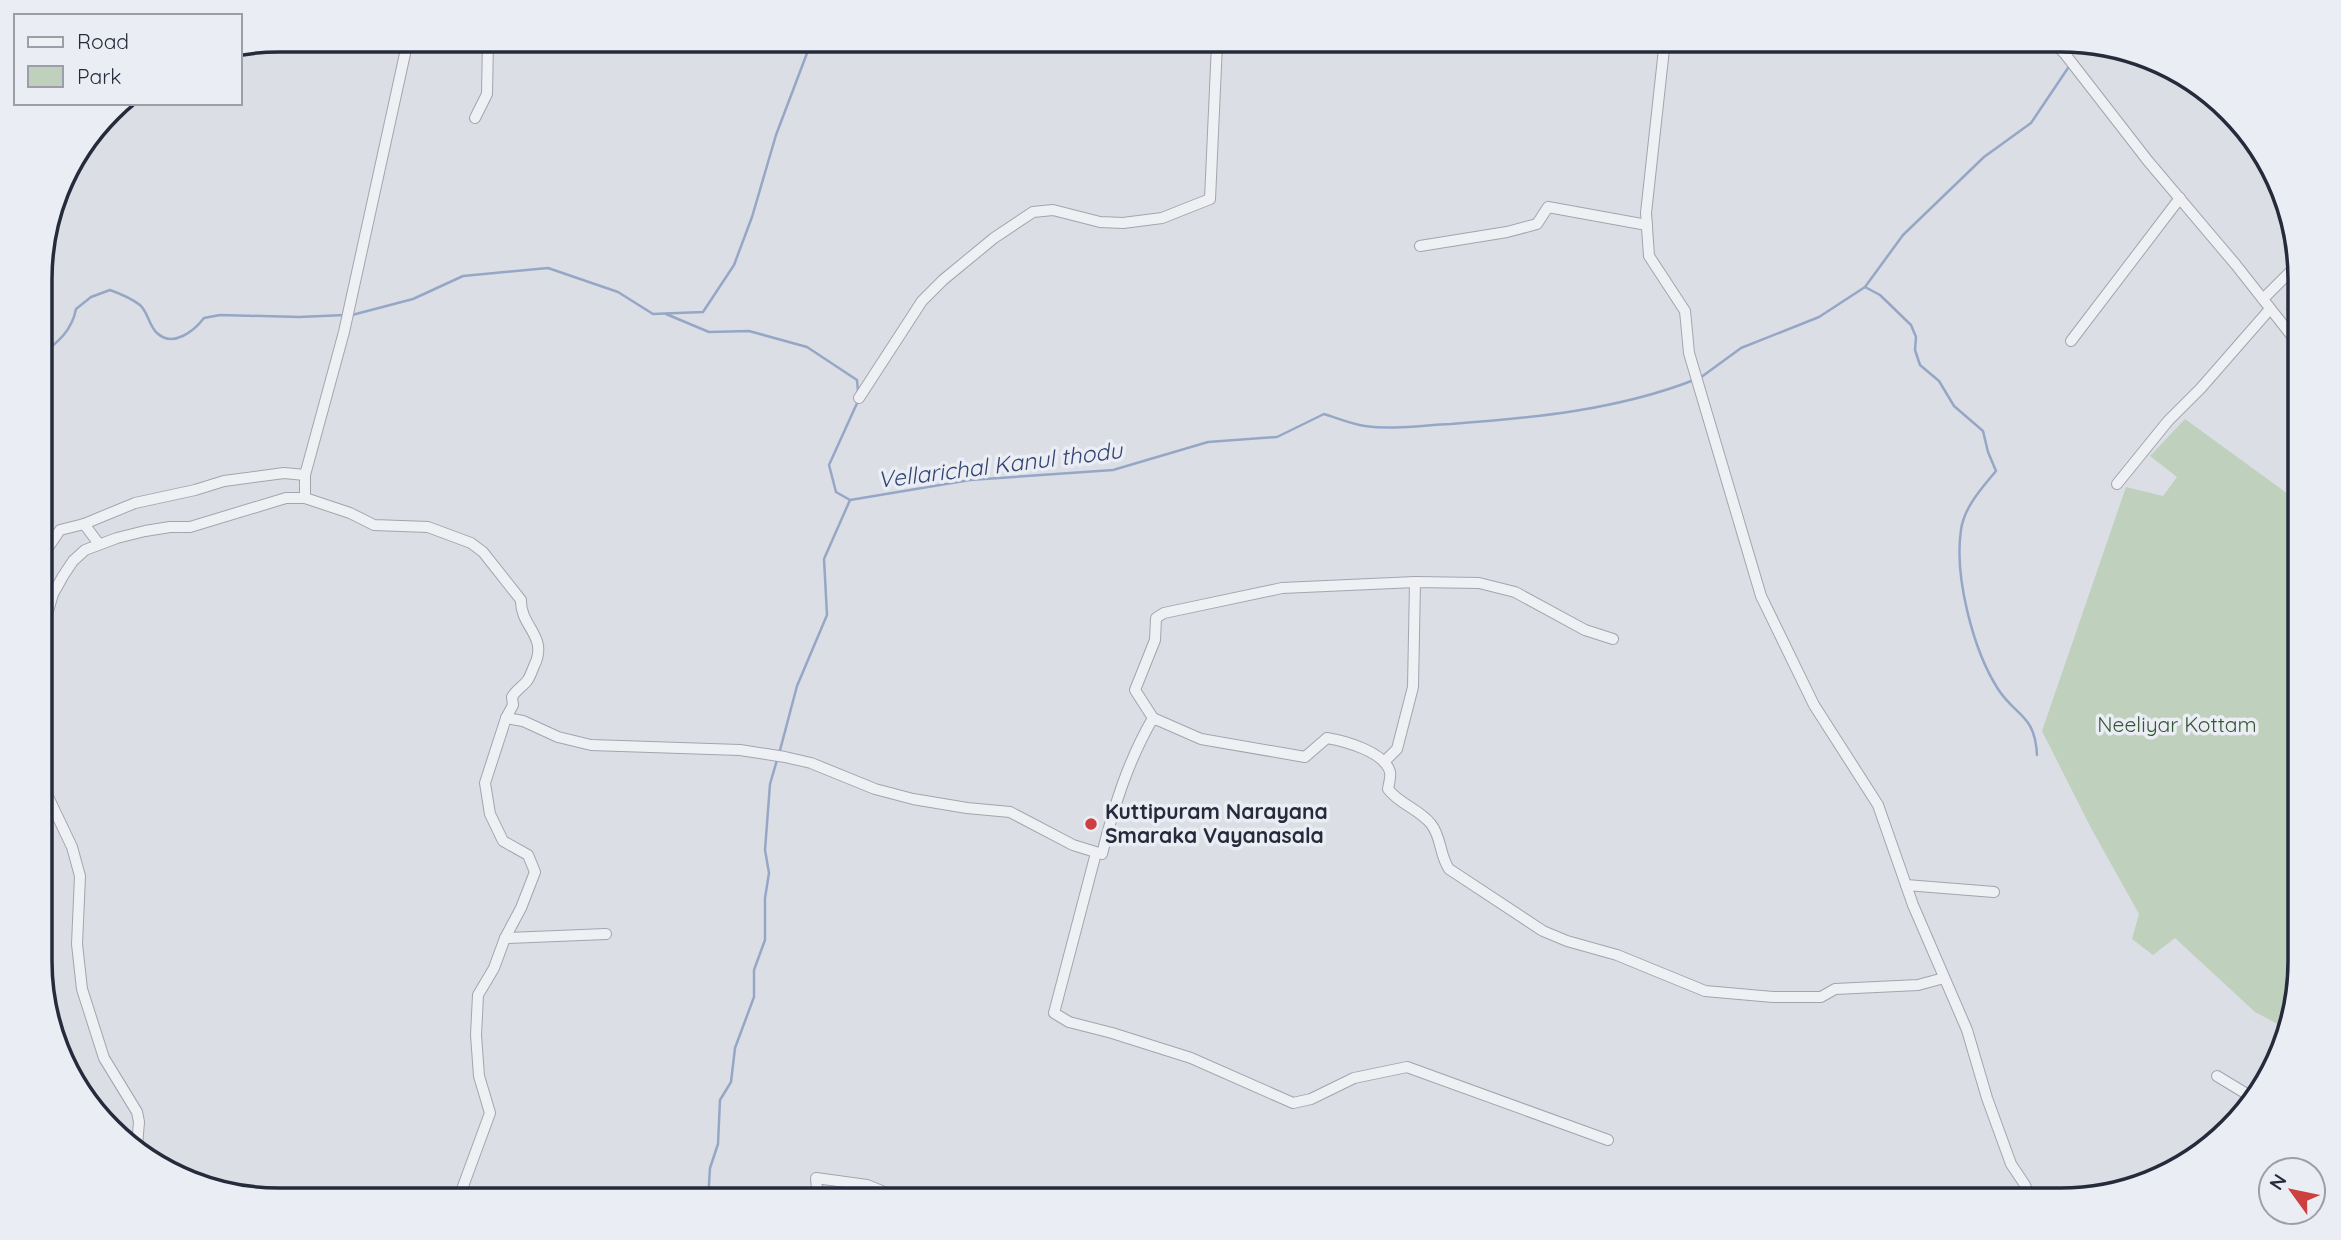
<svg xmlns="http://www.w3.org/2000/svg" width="2341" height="1240" font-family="Quicksand,sans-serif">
<rect width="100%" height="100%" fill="#dcdee6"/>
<path fill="#bfd0bd" d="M2185,419L2299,502L2301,961L2285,1028L2255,1012L2175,938L2153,955L2132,939L2139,914L2091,828L2042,731L2126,487L2163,496L2177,477L2150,456Z"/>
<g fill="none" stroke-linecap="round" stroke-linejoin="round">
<g stroke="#96a7c6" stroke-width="2.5">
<path d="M1865,287L1880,295L1911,325L1916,337L1915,350L1920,365L1939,381L1954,406L1983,431L1988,452L1996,471C1982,488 1964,507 1961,530C1954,576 1973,650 1998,689C2016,717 2035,714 2037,755"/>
<path d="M666,314L709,332L749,331L807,347L857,380L858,391"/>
<path d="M352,315L413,299L463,276L548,268L618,292L653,314L703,312L734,265L752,217L776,135L812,40"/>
<path d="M41,354C58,343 72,330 76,309L91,297L110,290C121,294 131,298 140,305C148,312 149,326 157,333C173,348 194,331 204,318L220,315L299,317L345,315"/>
<path d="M1700,378L1741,348L1819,317L1865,287L1903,235L1984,157L2031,123L2070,65"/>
<path d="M858,401L829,465L836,492L850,500L970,480L1113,470L1208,442L1277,437L1324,414C1337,418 1351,424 1365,426C1393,430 1423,425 1451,424C1533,418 1617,410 1694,380"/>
<path d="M779,754L797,686L827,615L824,559L850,500"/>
<path d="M708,1200L710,1168L718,1144L720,1100L731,1082L735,1048L754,997V970L765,940V898L769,873L765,850L770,784L777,760"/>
</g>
<defs>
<g id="minor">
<path d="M408,40L344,332L305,475V498L350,513L374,525L428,527L471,543L483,552L521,600C520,627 549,636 534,666C532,671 530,677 527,681C522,687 516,690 512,697L513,705L506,718"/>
<path d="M1191,40L1217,44L1221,42"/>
<path d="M1665,40L1646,213L1649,256L1685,311L1689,353L1761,596L1814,705L1878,805L1913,905L1967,1030L1987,1098L2011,1164L2025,1185L2030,1199"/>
<path d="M2051,40L2065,54L2148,161L2236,265L2299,345"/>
<path d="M475,118L487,94L488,40"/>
<path d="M1420,246L1507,232L1537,224L1548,207L1647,225"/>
<path d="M2263,299L2299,263"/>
<path d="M2071,341L2180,198"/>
<path d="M859,398L922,301L943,280L994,238L1033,212L1053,210L1100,222L1123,223L1162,218L1210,199L1217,44"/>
<path d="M2117,484L2168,421L2201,388L2270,309"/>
<path d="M84,524L99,544"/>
<path d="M41,558L60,530L84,524L135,503L195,490L224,481L284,473L305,475"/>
<path d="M42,631L53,594L63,576L73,561L85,550L117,538L145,531L170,527H190L286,498H305"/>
<path d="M1153,718L1135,690L1155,640L1156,618L1164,613L1282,588L1415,582L1479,583L1515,592L1585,630L1613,639"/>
<path d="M1384,762L1397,749L1413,687L1415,582"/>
<path d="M42,784L72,847L80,876L77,944L82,989L104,1058L137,1112L139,1122L137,1145"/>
<path d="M1096,853L1054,1013L1069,1022L1112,1033L1191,1058L1293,1103L1311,1099L1354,1078L1407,1067L1608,1140"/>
<path d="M1906,885L1994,892"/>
<path d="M505,938L606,934"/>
<path d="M2217,1076L2250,1096"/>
<path d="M458,1200L490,1113L479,1076L476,1035L478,995L494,968L505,938L521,908L535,872L528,855L503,841L490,814L485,783L506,718L523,721L558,737L591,745L740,750L785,757L811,763L875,789L913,799L967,808L1010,812L1073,845L1102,854C1114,806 1128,761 1153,718L1201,739L1305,757L1327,738C1345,741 1385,752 1390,772C1391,776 1389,784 1388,789C1399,804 1419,809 1431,824C1442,838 1439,854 1449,869L1543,931L1567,941L1617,955L1705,991L1773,997H1821L1835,989L1918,985L1944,978"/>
<path d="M818,1200L816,1178L867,1185L904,1200"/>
</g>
</defs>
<use href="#minor" stroke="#a2a5b0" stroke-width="12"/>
<use href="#minor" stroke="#eef0f4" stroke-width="10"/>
</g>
<circle fill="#cc4040" stroke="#ebedf4" stroke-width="2.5" cx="1091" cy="824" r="7"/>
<g text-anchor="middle" stroke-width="7" stroke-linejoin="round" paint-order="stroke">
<g font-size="21" fill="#355733" stroke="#ebedf4">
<text x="2177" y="732">Neeliyar Kottam</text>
</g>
<g font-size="21" font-weight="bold" fill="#262b3c" stroke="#ebedf4" text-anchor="start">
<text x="1105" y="819">Kuttipuram Narayana<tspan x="1105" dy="24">Smaraka Vayanasala</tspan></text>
</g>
<g font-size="23" font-style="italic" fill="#31446f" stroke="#ebedf4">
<text transform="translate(1000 465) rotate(-7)" y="8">Vellarichal Kanul thodu</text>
</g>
</g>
<path d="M0 0H2341V1240H0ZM279 52H2061A227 227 0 0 1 2288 279V961A227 227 0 0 1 2061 1188H279A227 227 0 0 1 52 961V279A227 227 0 0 1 279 52Z" fill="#ebedf4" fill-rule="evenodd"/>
<path fill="none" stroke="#262b3c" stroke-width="3.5" d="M279 52H2061A227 227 0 0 1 2288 279V961A227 227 0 0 1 2061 1188H279A227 227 0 0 1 52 961V279A227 227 0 0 1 279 52Z"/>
<rect x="14" y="14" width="228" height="91" fill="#ebedf4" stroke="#9c9faa" stroke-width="2"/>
<rect x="28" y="37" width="35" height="10" fill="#eef0f4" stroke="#9c9faa" stroke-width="2"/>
<text x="77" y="49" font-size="21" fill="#262b3c">Road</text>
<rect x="28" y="66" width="35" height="21" fill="#bfd0bd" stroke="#9c9faa" stroke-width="2"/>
<text x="77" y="84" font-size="21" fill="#262b3c">Park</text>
<g transform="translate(2292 1191) rotate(303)"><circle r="33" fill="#ebedf4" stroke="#9c9faa" stroke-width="2"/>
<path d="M0-5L12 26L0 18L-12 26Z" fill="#cc4040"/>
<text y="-10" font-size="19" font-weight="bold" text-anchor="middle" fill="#262b3c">N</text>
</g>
</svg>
